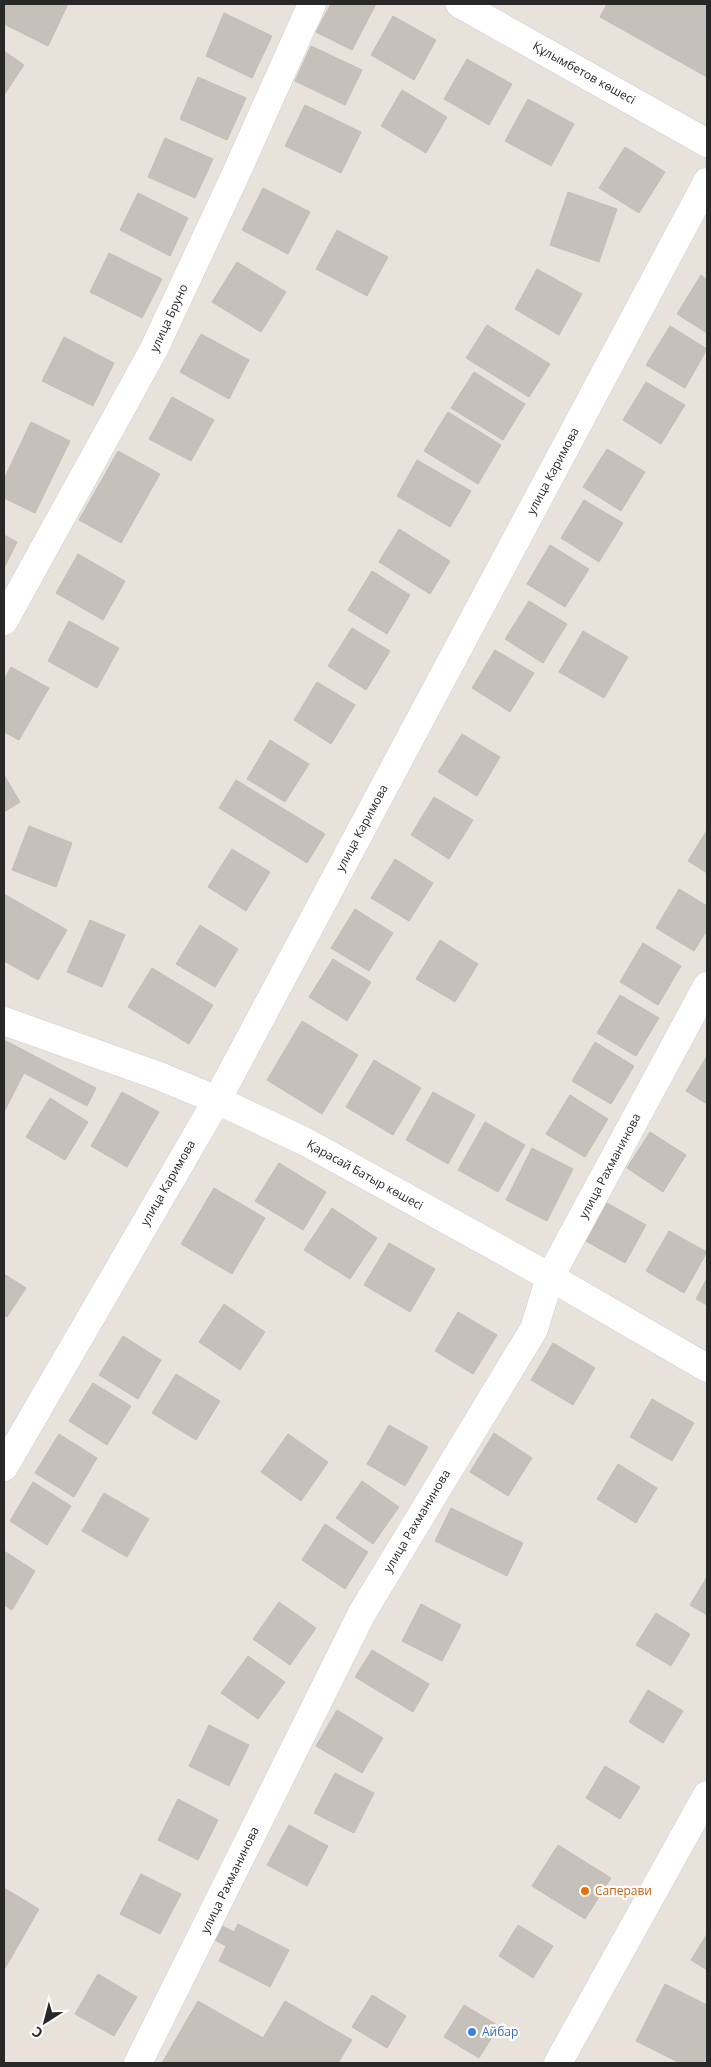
<svg xmlns="http://www.w3.org/2000/svg" width="711" height="2067" font-family="'Open Sans',sans-serif">
<rect width="100%" height="100%" fill="#e9e2db"/>
<g fill="#c5c0ba" stroke="#c4bdb6">
<path d="M4,4H68L48,46L4,24Z"/>
<path d="M331,4H376L352,50L316,32Z"/>
<path d="M607,4H707V77L600,17Z"/>
<path d="M224,13L272,36L252,78L206,56Z"/>
<path d="M393,16L436,40L414,80L371,55Z"/>
<path d="M311,46L362,70L345,105L295,81Z"/>
<path d="M4,51L24,65L4,95Z"/>
<path d="M467,59L512,84L489,125L444,99Z"/>
<path d="M198,77L246,98L227,140L180,119Z"/>
<path d="M402,90L447,117L426,153L381,126Z"/>
<path d="M528,99L574,124L551,166L505,141Z"/>
<path d="M305,105L361,132L341,173L285,146Z"/>
<path d="M165,138L213,159L195,198L148,177Z"/>
<path d="M625,147L665,172L639,213L599,188Z"/>
<path d="M263,188L310,212L288,254L242,230Z"/>
<path d="M568,192L617,209L599,262L550,245Z"/>
<path d="M138,193L188,218L170,256L120,230Z"/>
<path d="M337,230L388,257L367,296L316,269Z"/>
<path d="M109,253L162,279L142,318L90,292Z"/>
<path d="M237,262L286,292L261,332L212,302Z"/>
<path d="M537,269L582,294L559,335L515,309Z"/>
<path d="M701,275L707,280V333L677,314Z"/>
<path d="M487,325L550,364L529,397L466,358Z"/>
<path d="M670,326L707,349L685,388L646,365Z"/>
<path d="M201,334L249,360L229,399L180,372Z"/>
<path d="M64,337L114,363L93,406L42,381Z"/>
<path d="M474,372L525,404L503,440L451,408Z"/>
<path d="M646,382L685,405L661,444L623,420Z"/>
<path d="M172,397L214,420L191,461L149,439Z"/>
<path d="M448,412L501,445L478,484L424,451Z"/>
<path d="M31,422L70,441L35,513L4,498V479Z"/>
<path d="M607,449L645,472L621,511L583,487Z"/>
<path d="M118,451L160,474L121,543L79,520Z"/>
<path d="M417,460L471,491L450,527L397,496Z"/>
<path d="M584,500L623,523L599,562L561,538Z"/>
<path d="M399,529L450,561L430,594L379,562Z"/>
<path d="M4,535L17,542L4,568Z"/>
<path d="M550,545L589,569L565,607L527,584Z"/>
<path d="M78,554L125,581L103,620L56,593Z"/>
<path d="M372,571L410,595L387,634L348,610Z"/>
<path d="M529,601L567,624L543,663L505,639Z"/>
<path d="M69,621L119,648L97,688L48,661Z"/>
<path d="M352,628L390,651L366,690L328,666Z"/>
<path d="M583,631L628,657L604,698L559,672Z"/>
<path d="M495,650L534,673L510,712L472,688Z"/>
<path d="M11,667L49,688L19,740L4,732V680Z"/>
<path d="M317,682L355,705L331,744L294,720Z"/>
<path d="M462,734L500,757L477,796L438,772Z"/>
<path d="M270,740L309,764L285,802L247,779Z"/>
<path d="M4,775L20,802L4,812Z"/>
<path d="M236,780L325,834L307,863L219,808Z"/>
<path d="M434,797L473,820L449,859L411,835Z"/>
<path d="M29,826L72,843L56,887L12,870Z"/>
<path d="M707,830V873L688,861Z"/>
<path d="M232,849L270,872L246,911L208,887Z"/>
<path d="M395,859L433,883L409,921L371,898Z"/>
<path d="M679,889L707,906V930L694,951L656,928Z"/>
<path d="M4,894L67,930L38,980L4,961V946L6,942L4,941Z"/>
<path d="M355,909L393,933L369,971L331,948Z"/>
<path d="M90,920L125,935L102,987L67,972Z"/>
<path d="M200,925L238,949L215,987L176,964Z"/>
<path d="M440,940L478,964L455,1002L416,979Z"/>
<path d="M643,943L681,966L658,1005L620,982Z"/>
<path d="M333,959L371,982L347,1021L309,997Z"/>
<path d="M152,968L213,1005L189,1044L128,1007Z"/>
<path d="M620,995L659,1018L636,1056L597,1033Z"/>
<path d="M302,1021L358,1055L322,1114L267,1080Z"/>
<path d="M4,1040L96,1088L87,1106L24,1073L4,1112Z"/>
<path d="M595,1042L634,1066L611,1104L572,1081Z"/>
<path d="M707,1056V1104L686,1091Z"/>
<path d="M374,1060L421,1088L393,1135L346,1107Z"/>
<path d="M122,1092L159,1112L127,1167L91,1146Z"/>
<path d="M433,1092L475,1115L448,1164L406,1140Z"/>
<path d="M570,1095L608,1119L585,1157L546,1134Z"/>
<path d="M50,1098L88,1122L65,1160L26,1137Z"/>
<path d="M485,1122L525,1145L498,1192L458,1170Z"/>
<path d="M650,1132L686,1155L663,1192L627,1168Z"/>
<path d="M532,1148L573,1169L547,1221L506,1200Z"/>
<path d="M279,1163L326,1192L303,1230L255,1201Z"/>
<path d="M214,1188L265,1218L232,1274L181,1244Z"/>
<path d="M607,1203L646,1225L625,1263L586,1241Z"/>
<path d="M332,1208L377,1238L350,1279L304,1250Z"/>
<path d="M669,1231L707,1252L684,1293L646,1271Z"/>
<path d="M389,1243L435,1269L410,1312L364,1285Z"/>
<path d="M4,1274L26,1288L7,1317L4,1315Z"/>
<path d="M707,1278V1305L696,1299Z"/>
<path d="M224,1304L265,1332L240,1370L199,1342Z"/>
<path d="M458,1312L497,1335L473,1374L435,1351Z"/>
<path d="M123,1336L161,1360L138,1399L99,1375Z"/>
<path d="M553,1343L595,1368L573,1405L531,1380Z"/>
<path d="M176,1374L220,1401L196,1440L152,1413Z"/>
<path d="M93,1383L131,1406L107,1445L69,1421Z"/>
<path d="M652,1399L694,1423L672,1461L630,1437Z"/>
<path d="M389,1425L428,1447L405,1486L367,1464Z"/>
<path d="M494,1433L532,1458L508,1496L470,1472Z"/>
<path d="M59,1434L97,1458L74,1497L35,1473Z"/>
<path d="M288,1434L328,1462L301,1501L261,1472Z"/>
<path d="M618,1464L657,1488L636,1523L597,1499Z"/>
<path d="M362,1481L399,1507L373,1544L336,1518Z"/>
<path d="M33,1482L71,1506L47,1545L10,1521Z"/>
<path d="M104,1493L149,1519L127,1557L82,1531Z"/>
<path d="M451,1508L523,1543L507,1576L435,1541Z"/>
<path d="M325,1524L368,1552L345,1589L302,1560Z"/>
<path d="M4,1551L35,1571L12,1610L4,1605Z"/>
<path d="M707,1577V1615L690,1605Z"/>
<path d="M279,1602L316,1628L290,1665L253,1639Z"/>
<path d="M421,1604L461,1625L442,1661L402,1641Z"/>
<path d="M656,1613L690,1634L671,1666L636,1645Z"/>
<path d="M372,1650L429,1684L413,1712L355,1677Z"/>
<path d="M248,1656L285,1682L258,1719L221,1693Z"/>
<path d="M648,1690L683,1711L663,1743L629,1722Z"/>
<path d="M337,1710L383,1738L362,1773L316,1746Z"/>
<path d="M209,1725L249,1745L229,1786L189,1766Z"/>
<path d="M605,1766L640,1787L620,1819L586,1798Z"/>
<path d="M335,1773L374,1793L354,1833L314,1813Z"/>
<path d="M178,1799L218,1820L198,1860L158,1840Z"/>
<path d="M289,1825L328,1846L307,1886L267,1865Z"/>
<path d="M558,1845L611,1878L585,1919L532,1886Z"/>
<path d="M141,1874L181,1894L160,1934L120,1914Z"/>
<path d="M4,1888L39,1909L4,1970Z"/>
<path d="M238,1924L289,1950L270,1987L219,1961L226,1946L213,1939L220,1925L234,1932Z"/>
<path d="M518,1925L553,1946L533,1978L499,1956Z"/>
<path d="M707,1934V1970L691,1960Z"/>
<path d="M98,1974L137,1997L114,2036L75,2014Z"/>
<path d="M665,1984L707,2005V2057L704,2063H680L636,2041Z"/>
<path d="M372,1995L406,2016L387,2048L352,2027Z"/>
<path d="M198,2001L263,2038L285,2001L352,2040L338,2063H162Z"/>
<path d="M464,2005L499,2026L479,2058L444,2037Z"/>
</g>
<g fill="none" stroke-linecap="round" stroke-linejoin="round">
<defs>
<g id="minor">
<path d="M460,4L707,143"/>
<path d="M4,621L154,349L234,178L312,4"/>
<path d="M138,2063L362,1613L534,1329L550,1277L707,986"/>
</g>
<g id="tertiary">
<path d="M4,1021L159,1076L217,1100L306,1142L550,1277L707,1368"/>
<path d="M4,1467L217,1100L707,182"/>
<path d="M558,2063L707,1795"/>
</g>
</defs>
<use href="#minor" stroke="#caced9" stroke-width="29"/>
<use href="#tertiary" stroke="#caced9" stroke-width="29"/>
<use href="#minor" stroke="#fff" stroke-width="28"/>
<use href="#tertiary" stroke="#fff" stroke-width="28"/>
</g>
<circle fill="#e8710a" stroke="#fff" stroke-width="2" cx="585" cy="1891" r="5"/>
<circle fill="#3f7fe0" stroke="#fff" stroke-width="2" cx="472" cy="2032" r="5"/>
<g text-anchor="middle" stroke-width="4.5" stroke-linejoin="round" paint-order="stroke">
<g font-size="12" fill="#282828" stroke="#fff">
<text transform="translate(584 73) rotate(29)" y="4">Құлымбетов көшесі</text>
<text transform="translate(169 318) rotate(-65)" y="4">улица Бруно</text>
<text transform="translate(553 471) rotate(-62)" y="4">улица Каримова</text>
<text transform="translate(362 828) rotate(-62)" y="4">улица Каримова</text>
<text transform="translate(610 1166) rotate(-62)" y="4">улица Рахманинова</text>
<text transform="translate(365 1175) rotate(29)" y="4">Қарасай Батыр көшесі</text>
<text transform="translate(168 1183) rotate(-60)" y="4">улица Каримова</text>
<text transform="translate(417 1521) rotate(-59)" y="4">улица Рахманинова</text>
<text transform="translate(230 1880) rotate(-64)" y="4">улица Рахманинова</text>
</g>
<g font-size="12" fill="#c56008" stroke="#fff" text-anchor="start">
<text x="595" y="1895">Саперави</text>
</g>
<g font-size="12" fill="#366cbe" stroke="#fff" text-anchor="start">
<text x="482" y="2036">Айбар</text>
</g>
</g>
<rect width="711" height="2067" fill="none" stroke="#282828" stroke-width="10"/>
<g transform="translate(45 2022) rotate(216)" stroke="#ffffff" stroke-width="4" paint-order="stroke">
<path d="M0-4L9 19L0 12L-9 19Z" fill="#282828"/>
<text y="-8" font-size="14" font-weight="bold" text-anchor="middle" fill="#282828">С</text>
</g>
</svg>
